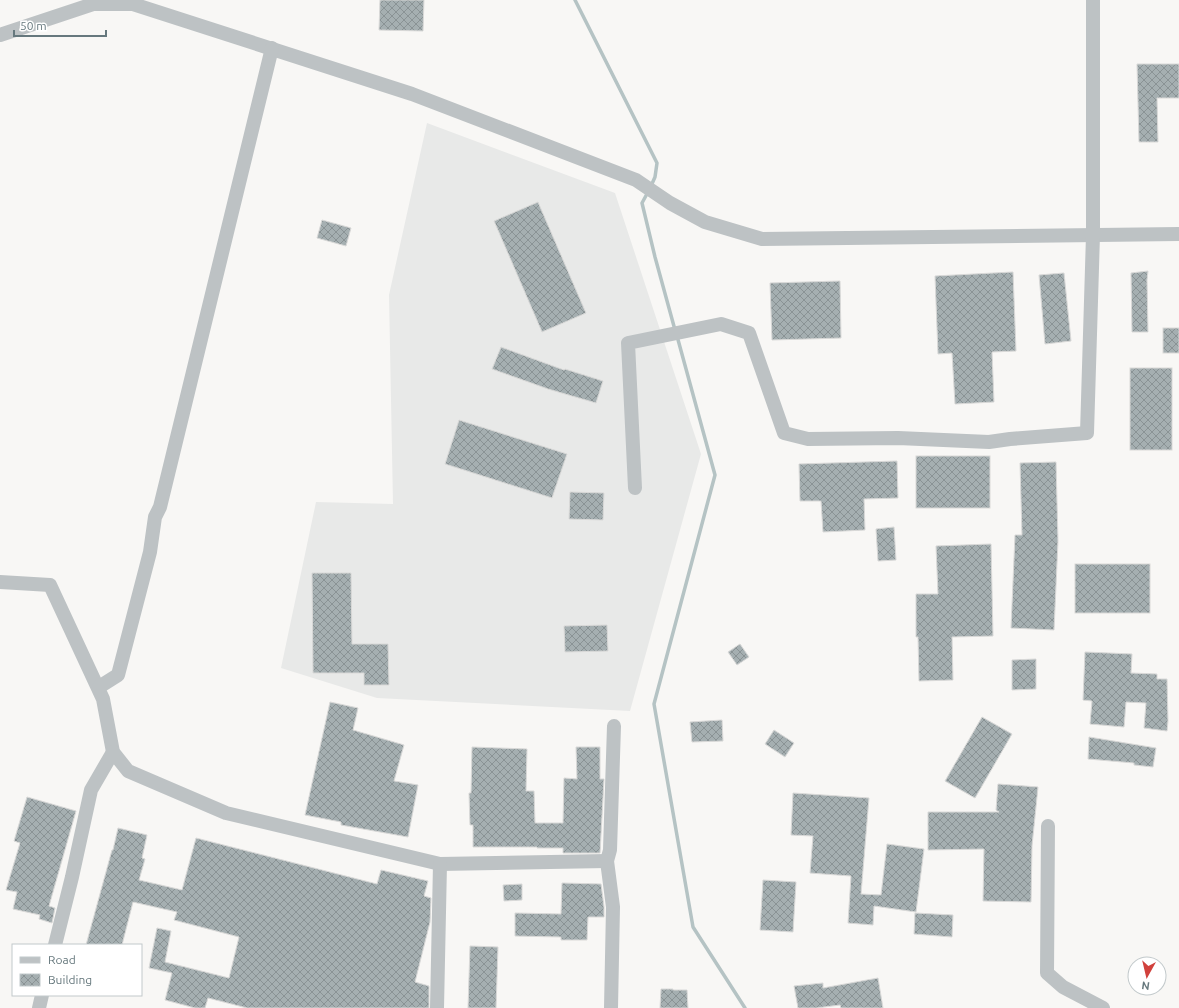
<svg xmlns="http://www.w3.org/2000/svg" width="1179" height="1008" font-family="Ubuntu,sans-serif">
<defs>
<pattern id="building-cross-hatch" width="8" height="8" patternUnits="userSpaceOnUse"><rect width="8" height="8" fill="#a5afb1"/><path d="M0 0l8 8M0 8l8-8" fill="none" stroke="#8a9395"/></pattern>
</defs>
<rect width="100%" height="100%" fill="#f8f7f5"/>
<path fill="#e8e9e8" d="M427,123L615,193L701,454L630,711L377,698L281,668L316,502L393,504L389,295Z"/>
<g fill="none" stroke-linecap="round" stroke-linejoin="round">
<g stroke="#b5c3c4" stroke-width="3.5">
<path d="M575,0L657,163L655,177L651,186"/>
<path d="M648,192L642,203L655,257L675,330"/>
<path d="M677,336L715,475L654,704L693,927L745,1008"/>
</g>
</g>
<g fill="url(#building-cross-hatch)" stroke="#d9d9d8">
<path d="M380,0H424L423,31L379,30Z"/>
<path d="M1137,64H1179V98H1157L1158,142H1139Z"/>
<path d="M538,202L586,313L542,332L494,221Z"/>
<path d="M322,220L351,228L346,246L317,238Z"/>
<path d="M1148,271L1147,280L1148,332H1132L1131,273Z"/>
<path d="M1013,272L1016,351L992,352L994,402L955,404L952,353L938,354L935,276Z"/>
<path d="M1064,273L1071,341L1045,344L1039,275Z"/>
<path d="M840,281L841,338L772,340L770,283Z"/>
<rect x="1163" y="328" width="16" height="25"/>
<path d="M501,347L564,370L565,369L603,381L596,403L548,389L492,369Z"/>
<rect x="1130" y="368" width="42" height="82"/>
<path d="M459,420L567,454L552,498L445,464Z"/>
<rect x="916" y="456" width="74" height="52"/>
<path d="M897,461L898,498L864,499L865,530L823,532L821,501H800L799,464Z"/>
<path d="M1056,462L1058,541L1054,630L1011,628L1015,535H1022L1020,463Z"/>
<path d="M570,492L604,493L603,520L569,519Z"/>
<path d="M894,527L896,560L878,561L876,529Z"/>
<path d="M991,544L993,636L952,637L953,680L919,681L918,637H916V594H938L936,546Z"/>
<rect x="1075" y="564" width="75" height="49"/>
<path d="M312,573H351L352,644H388L389,685H364V673H313Z"/>
<path d="M607,625L608,651L565,652L564,626Z"/>
<path d="M740,644L749,657L737,665L728,652Z"/>
<path d="M1085,652L1132,654L1131,673L1157,674V679H1167L1168,721L1167,731L1144,728L1146,703L1126,702L1124,727L1090,724L1092,701L1083,700Z"/>
<path d="M1036,659V689L1012,690V660Z"/>
<path d="M330,702L358,708L353,730L404,745L394,781L418,785L408,837L341,825V822L305,815Z"/>
<path d="M982,717L1012,734L975,798L945,781Z"/>
<path d="M722,720L723,741L692,742L690,722Z"/>
<path d="M774,730L794,743L785,757L765,744Z"/>
<path d="M1089,737L1156,748L1153,767L1134,765V763L1088,759Z"/>
<path d="M472,747L527,749L526,791H534L535,823H563L564,778L577,779L576,747H600V779H604L600,853H563V848H537V847H473V825H470L469,793H471Z"/>
<path d="M998,784L1038,787L1032,846L1031,902L983,901L984,849L928,850V812H999L996,810Z"/>
<path d="M793,793L869,798L861,894L881,895L887,844L924,849L916,912L874,906L873,925L848,923L851,876L810,873L813,836L791,835Z"/>
<path d="M27,797L76,811L49,906L55,908L52,923L39,919L40,915L13,909L17,892L6,890L20,843L14,841Z"/>
<path d="M118,828L147,835L142,858L145,859L139,880L182,890L196,838L377,884L381,870L428,881L424,896L431,898L430,922L415,982L429,986V1008H247L208,998L205,1008H195L165,1000L172,973L149,968L157,928L171,931L165,962L229,978L239,937L174,920L177,912L133,902L122,945H86L112,850H113Z"/>
<path d="M763,880L796,882L793,932L760,930Z"/>
<path d="M562,883L601,884L604,907V917H588L587,940H561V937L515,936V913L561,914Z"/>
<path d="M522,884V900L504,901L503,885Z"/>
<path d="M915,913L953,915L952,937L914,934Z"/>
<path d="M470,946L498,947L496,1008H468Z"/>
<path d="M878,978L883,1008H841L840,1005L816,1008H798L794,986L823,983V988Z"/>
<path d="M661,989H673V990H687L688,1008H660Z"/>
</g>
<g fill="none" stroke-linecap="round" stroke-linejoin="round">
<g stroke="#bdc2c4" stroke-width="14">
<path d="M0,35L93,4H133L412,94L636,180L670,203L705,222L762,239L1179,234"/>
<path d="M635,488L628,343L721,324L749,333L784,433L808,439L898,438L989,442L1010,439L1087,433L1093,235V0"/>
<path d="M0,582L50,585L103,699L113,752L128,771L226,813L440,864L607,861"/>
<path d="M99,687L118,675L150,552L155,517L160,507L272,48"/>
<path d="M1048,826L1047,973L1063,987L1103,1008"/>
<path d="M55,945L72,877L91,790L113,752"/>
<path d="M39,1008L42,995"/>
<path d="M437,1008L440,864"/>
<path d="M611,1008L613,907L607,861L610,850L614,726"/>
</g>
</g>
<rect x="12" y="944" width="130" height="52" fill="#ffffff" stroke="#c2c9cb"/>
<rect x="20" y="957" width="20" height="6" fill="#bdc2c4" stroke="#c2c9cb"/>
<text x="48" y="964" font-size="12" fill="#66787d">Road</text>
<rect x="20" y="974" width="20" height="12" fill="url(#building-cross-hatch)" stroke="#c2c9cb"/>
<text x="48" y="984" font-size="12" fill="#66787d">Building</text>
<g transform="translate(1147 976) rotate(188)"><circle r="19" fill="#ffffff" stroke="#c2c9cb"/>
<path d="M0-3L7 15L0 10L-7 15Z" fill="#d1413c"/>
<text y="-6" font-size="11" font-weight="bold" text-anchor="middle" fill="#66787d">N</text>
</g>
<path d="M14 30v6h92v-6" fill="none" stroke="#66787d" stroke-width="2"/>
<text x="20" y="30" font-size="12" fill="#66787d" stroke="#ffffff" stroke-width="3" paint-order="stroke">50 m</text>
</svg>
